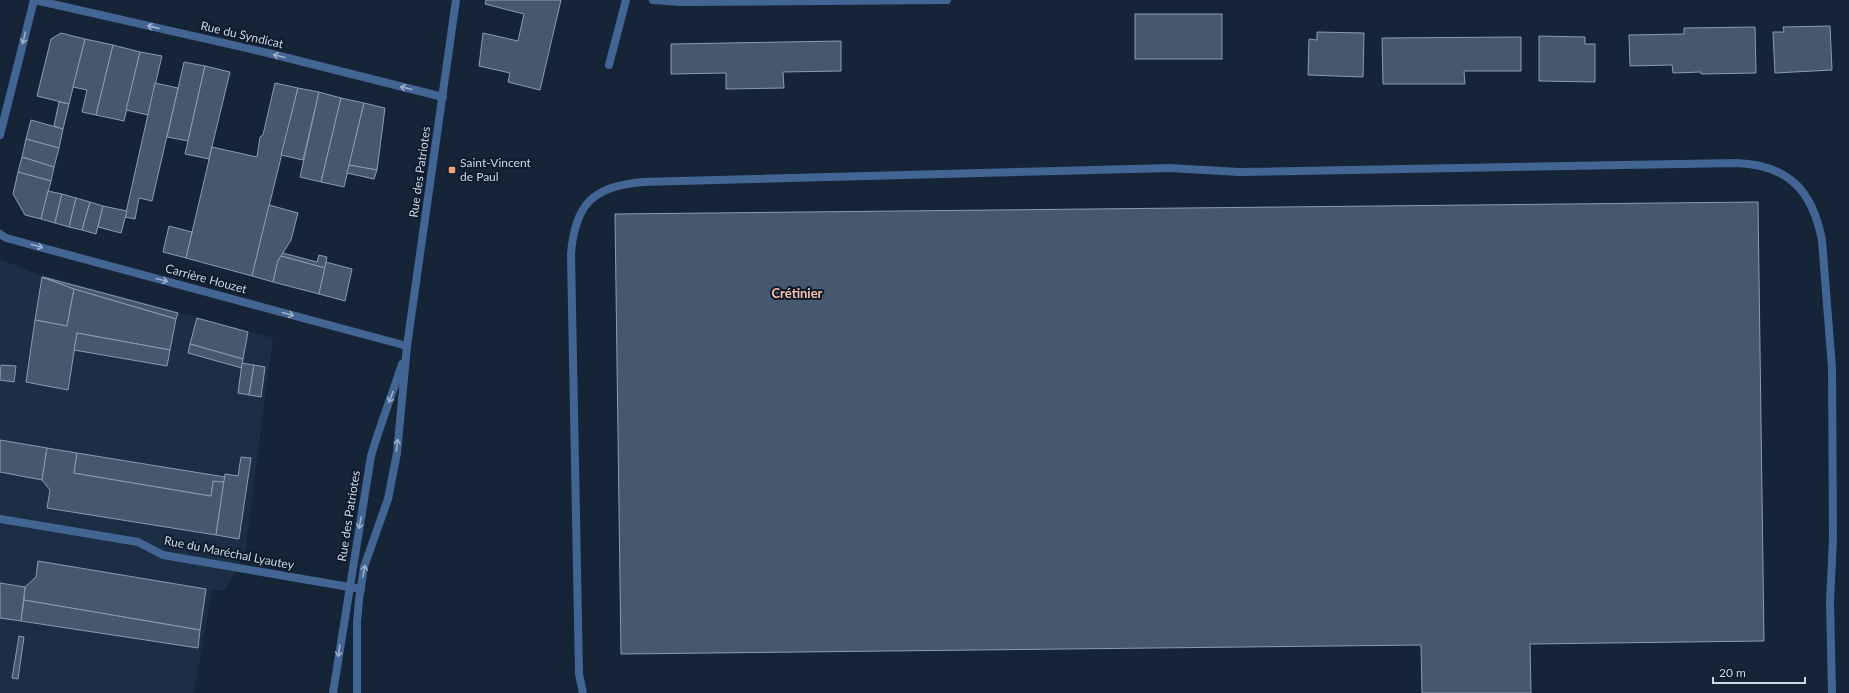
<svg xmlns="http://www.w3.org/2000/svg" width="1849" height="693" font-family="Lato,sans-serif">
<rect width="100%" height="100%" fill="#162438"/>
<path fill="#1b2e46" d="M0,260L39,274L273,338L245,552L225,591L212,590L194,693H0Z"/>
<g fill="#47576d" stroke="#8a9cb4">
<path d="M486,0H561L540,90L508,82L510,73L479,66L483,33L518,41L524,14L485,4Z"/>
<rect x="1135" y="14" width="87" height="45"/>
<path d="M1830,26L1832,70L1775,73L1773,32H1784L1783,27Z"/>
<path d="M1755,27L1756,73L1701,74V72L1673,73L1672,65L1630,66L1629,35L1684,34V28Z"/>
<path d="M1317,32L1364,33L1363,77L1308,75L1309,39L1317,40Z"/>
<path d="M61,33L85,39L69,104L37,96L51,39Z"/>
<path d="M1539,36L1585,37V44H1595V82L1539,81Z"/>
<path d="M1521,37V71H1464L1465,84H1383L1382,38Z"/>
<path d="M85,39L113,45L96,115L82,112L87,90L73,87Z"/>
<path d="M841,41V71L783,72L784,88L726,89V73L671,74V44Z"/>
<path d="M113,45L140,52L124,121L96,115Z"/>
<path d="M140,52L162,56L148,115L126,110Z"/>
<path d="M184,62L205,66L188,141L167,137Z"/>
<path d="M205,66L230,72L209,159L185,154Z"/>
<path d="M155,83L178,88L152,201L139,198L135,219L125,217Z"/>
<path d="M275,83L298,88L252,276L186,258L212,147L257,157L260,137L263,135Z"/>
<path d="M298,88L319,92L303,160L281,155Z"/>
<path d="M319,92L341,98L321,182L300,177Z"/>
<path d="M341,98L364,103L344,187L321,182Z"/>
<path d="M59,102L69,104L63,129L54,126Z"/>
<path d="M364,103L385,108L377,170L349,165Z"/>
<path d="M31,120L63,129L59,148L26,139Z"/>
<path d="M26,139L59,148L54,167L22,157Z"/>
<path d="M22,157L54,167L51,181L18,172Z"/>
<path d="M349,165L377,170L374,179L347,173Z"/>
<path d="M18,172L51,181L41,219L25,215L13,194Z"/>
<path d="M48,191L62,194L55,223L41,219Z"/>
<path d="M62,194L76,198L69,227L55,223Z"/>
<path d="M76,198L90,202L82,230L69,227Z"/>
<path d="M90,202L103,206L96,234L82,230Z"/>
<path d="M1758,202L1764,641L1530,644L1531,693H1422L1421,645L621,654L615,214Z"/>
<path d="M269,205L298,213L291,240L278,261L273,282L252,276Z"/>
<path d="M103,206L127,211L121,233L98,227Z"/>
<path d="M169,226L192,232L186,258L163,252Z"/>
<path d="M283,253L317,262L319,255L327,257L325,268L281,256Z"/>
<path d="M281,256L325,268L319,294L273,282L278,261Z"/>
<path d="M326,262L352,269L345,301L319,294Z"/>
<path d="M42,277L74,289L67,326L35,320Z"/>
<path d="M43,277L178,313L176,319L74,289Z"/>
<path d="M74,289L176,319L170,350L77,333L68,390L26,382L35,320L67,326Z"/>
<path d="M197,318L248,332L243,359L190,344Z"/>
<path d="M77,333L170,350L167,366L74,350Z"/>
<path d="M190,344L243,359L242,368L188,353Z"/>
<path d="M242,363L254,365L249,395L238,393Z"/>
<path d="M1,365L16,366L14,382L0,380Z"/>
<path d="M254,365L265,367L261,397L249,395Z"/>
<path d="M0,440L47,448L42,480L0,472Z"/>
<path d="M47,448L77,453L74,473L211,496L213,481L224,482L216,535L47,508L50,490L42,480Z"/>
<path d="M77,453L225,477L224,482L213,481L211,496L74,473Z"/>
<path d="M241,457L251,458L239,539L216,535L225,474L238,476Z"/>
<path d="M38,561L206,589L200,630L24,600L25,587L36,577Z"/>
<path d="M0,583L25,587L21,621L0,618Z"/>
<path d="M24,600L200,630L198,648L21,621Z"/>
<path d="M19,636L24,637L18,679L12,678Z"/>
</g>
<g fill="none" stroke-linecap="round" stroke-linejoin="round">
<g stroke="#436593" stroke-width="8">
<path d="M0,519L138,542L163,555L361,589"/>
<path d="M583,693L579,674L571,254C575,204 593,186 643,182L1170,168L1239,172L1736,163C1789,165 1812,190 1822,240L1832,368L1833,539L1830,601L1832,693"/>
</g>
<g stroke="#436593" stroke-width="8">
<path d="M35,0L268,53L443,97"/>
<path d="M653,0L681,2L947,0"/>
<path d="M609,65L626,0"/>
<path d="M0,135L34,0"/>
<path d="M0,234L6,238L407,346"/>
</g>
<g stroke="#436593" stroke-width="8">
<path d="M333,693L371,456C380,425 392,395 402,364"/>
<path d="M357,693V623L359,600L364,567L388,499L397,453L407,346L456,0"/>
</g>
</g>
<defs><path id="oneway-shaft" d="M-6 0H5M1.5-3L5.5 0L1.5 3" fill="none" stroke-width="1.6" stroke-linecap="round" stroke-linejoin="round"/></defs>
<g stroke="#9db0c8">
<use href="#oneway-shaft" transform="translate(153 27) rotate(-167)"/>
<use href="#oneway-shaft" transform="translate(24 38) rotate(104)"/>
<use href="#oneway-shaft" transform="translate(279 56) rotate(-166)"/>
<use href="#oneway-shaft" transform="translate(406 88) rotate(-166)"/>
<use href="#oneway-shaft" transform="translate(37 246) rotate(15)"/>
<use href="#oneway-shaft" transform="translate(162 280) rotate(15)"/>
<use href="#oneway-shaft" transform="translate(288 314) rotate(15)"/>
<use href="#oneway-shaft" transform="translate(391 397) rotate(111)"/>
<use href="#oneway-shaft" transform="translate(397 445) rotate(-84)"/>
<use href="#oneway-shaft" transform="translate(360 523) rotate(100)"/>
<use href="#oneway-shaft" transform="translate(364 571) rotate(-79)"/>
<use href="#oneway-shaft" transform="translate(339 651) rotate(98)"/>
</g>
<rect fill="#f1a17c" stroke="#0d1b2d" stroke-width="1.5" x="448" y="166" width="8" height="8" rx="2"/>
<g text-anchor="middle" stroke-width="4" stroke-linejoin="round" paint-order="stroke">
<g font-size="12" fill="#ced8e5" stroke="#0d1b2d">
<text transform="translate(242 35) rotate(13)" y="4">Rue du Syndicat</text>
<text transform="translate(420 172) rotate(-82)" y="4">Rue des Patriotes</text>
<text transform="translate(206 279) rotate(15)" y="4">Carrière Houzet</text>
<text transform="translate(349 516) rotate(-81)" y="4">Rue des Patriotes</text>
<text transform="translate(229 553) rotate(11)" y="4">Rue du Maréchal Lyautey</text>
</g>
<g font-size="12" fill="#ced8e5" stroke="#0d1b2d" text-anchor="start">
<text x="460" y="167">Saint-Vincent<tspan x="460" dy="14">de Paul</tspan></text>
</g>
<g font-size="13" font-weight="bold" fill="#fec1a5" stroke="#0d1b2d">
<text x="797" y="298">Crétinier</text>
</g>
</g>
<path d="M1713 677v6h92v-6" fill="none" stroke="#ced8e5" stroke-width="2"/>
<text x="1719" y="677" font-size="12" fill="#ced8e5" stroke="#0d1b2d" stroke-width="3" paint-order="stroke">20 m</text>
</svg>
